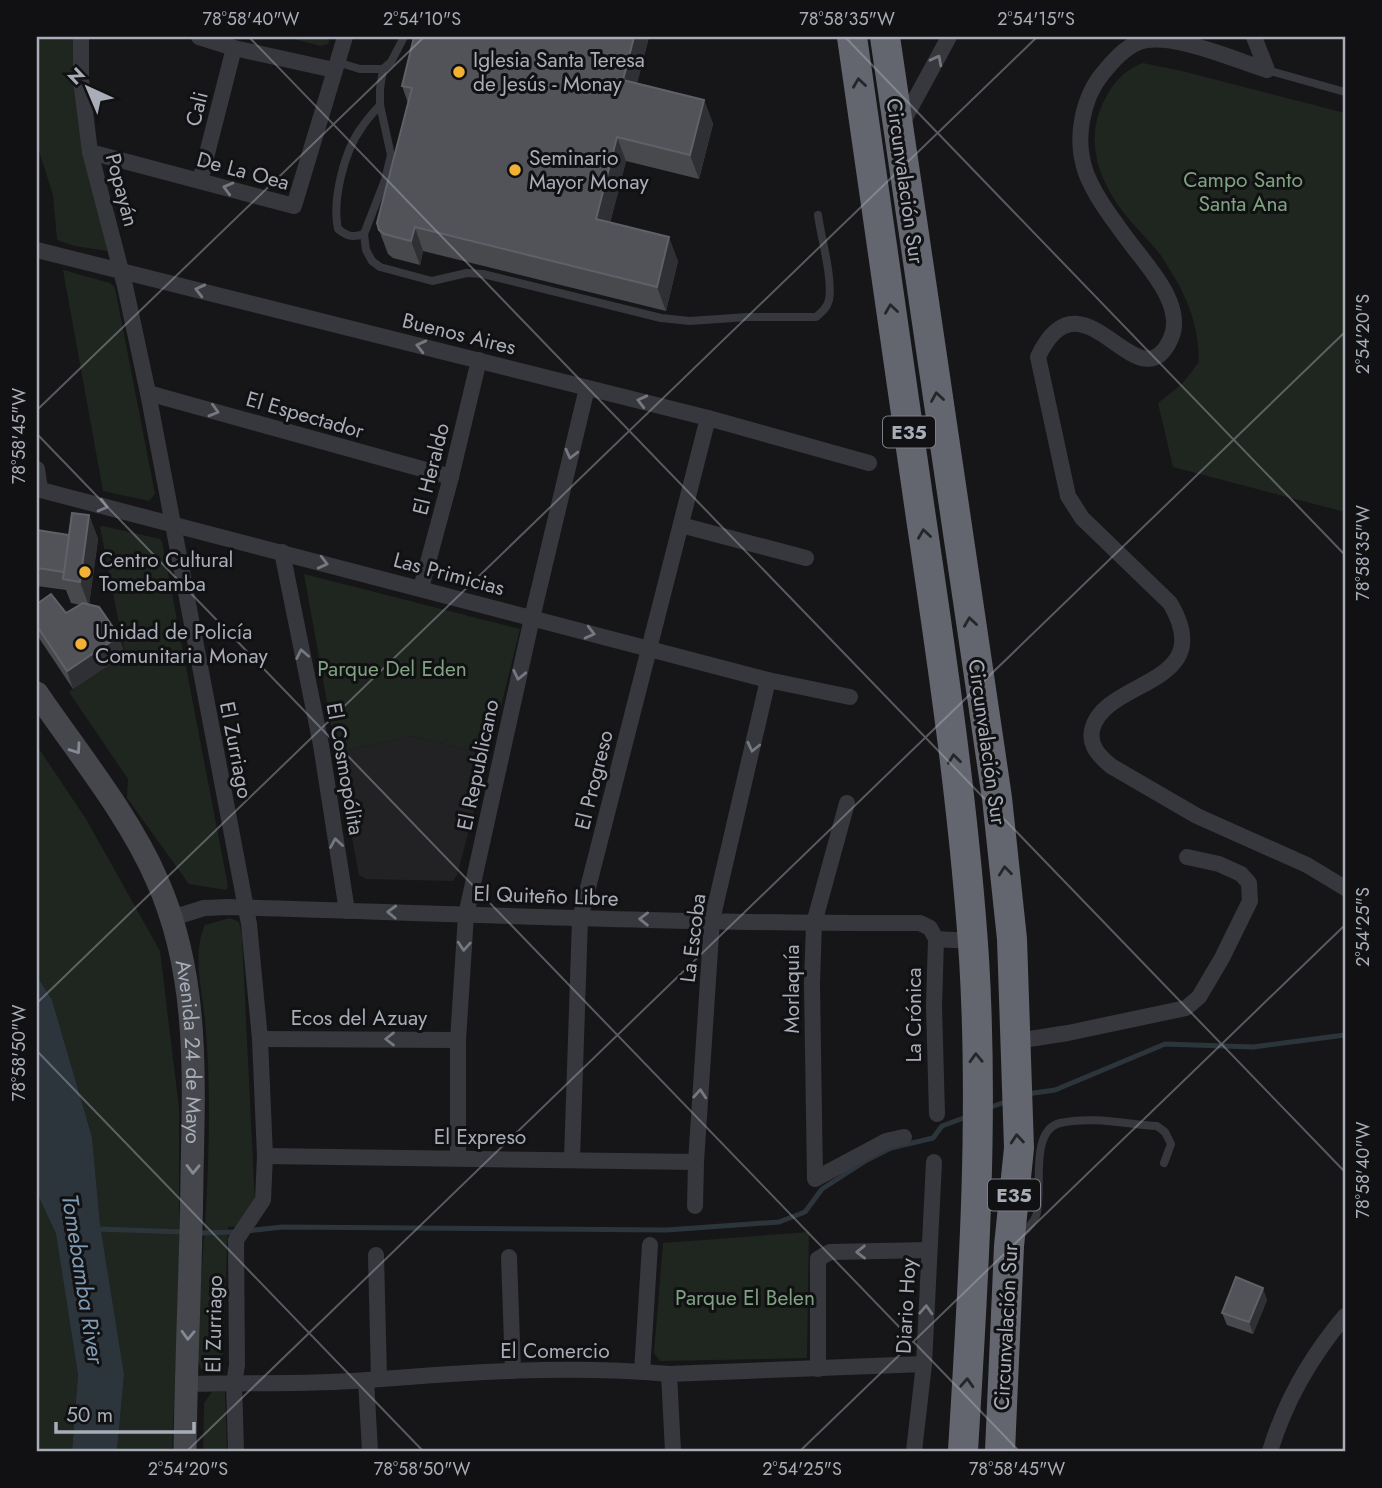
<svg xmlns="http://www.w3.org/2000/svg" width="1382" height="1488" font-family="Jost,sans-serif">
<rect width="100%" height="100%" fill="#161618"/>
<path fill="#222225" d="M412,736L489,755L457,875L453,881L366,879L359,875L336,752Z"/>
<g fill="#1e261f">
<path d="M37,37H75L109,246L107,251L75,246L57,240L53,195L37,145Z"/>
<path d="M286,37H330L328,44L321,46Z"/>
<path d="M1143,63L1182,71L1345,113V512L1173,467L1158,403L1182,384L1199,362C1198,321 1187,296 1165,262C1157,248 1144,237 1134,225C1104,191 1082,148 1103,103C1111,85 1123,70 1143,63Z"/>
<path d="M63,270L110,283L115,288L155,494L149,501L103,491Z"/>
<path d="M103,526L160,539L162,542L228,886L226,890L189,884L127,798L128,779L69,692L125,654L100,527Z"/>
<path d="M304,574L520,629L489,755L412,736L336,752Z"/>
<path d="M37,746L86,819L160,951L179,1108V1278L172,1451H117L124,1374L100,1224L92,1137L52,1000L37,976Z"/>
<path d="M230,918L239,922L242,936L256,1225L228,1227L222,1367L211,1373L201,1369L195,1351C204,1242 215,1129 205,1020C202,991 192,953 205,925Z"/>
<path d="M37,1193L56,1234L78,1375L72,1451H37Z"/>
<path d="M809,1232L807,1358L660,1361L654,1353L663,1243Z"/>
<path d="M212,1392H225L227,1451H203L204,1403Z"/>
</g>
<path fill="#2c353c" d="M37,976L52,1000L92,1137L100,1224L124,1374L117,1451H72L78,1375L56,1234L37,1193Z"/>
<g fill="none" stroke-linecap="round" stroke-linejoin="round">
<g stroke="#2c353c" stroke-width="5">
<path d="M1027,1094L1055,1090L1165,1044L1253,1047L1345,1035"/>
<path d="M988,1108L1008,1101"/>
<path d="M96,1229L184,1232"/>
<path d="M246,1231L282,1227L667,1230L779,1222L805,1212L822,1189L867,1160L891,1148L933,1138L942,1126L969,1116"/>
<path d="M197,1233L236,1232"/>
</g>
<g stroke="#37383d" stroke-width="8">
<path d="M337,62L360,69H383L391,62L404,37"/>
<path d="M383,69L380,89V105L391,155L385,180L364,234L366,250L372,261L380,267L432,281L467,273L483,274L661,318L690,321L747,317H816C822,312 827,308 829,300C833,279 821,237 818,215"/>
<path d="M1267,70L1345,92"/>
<path d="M364,234C352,238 347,236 338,229C332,200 344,151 362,127C367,119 374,112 380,105"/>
<path d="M1019,1237C1025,1231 1032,1225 1036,1216C1044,1193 1028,1131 1060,1123C1091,1116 1126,1124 1157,1126L1165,1132L1171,1144L1164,1163"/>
</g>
<g stroke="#37383d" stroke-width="16">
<path d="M81,37V80L90,152L125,286L148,393L249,924L260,1039L265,1156L263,1200L236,1240L237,1365L234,1383L236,1451"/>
<path d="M199,37L234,48L334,70"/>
<path d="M1254,37L1267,70C1235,60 1170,31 1139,42C1124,48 1113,61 1103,73C1092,86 1085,104 1082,121C1079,138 1080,156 1086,173C1095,196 1111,217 1125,236C1143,262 1186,303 1171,338C1139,411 1083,261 1038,357L1068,496L1082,518L1170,603C1220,687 1104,678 1092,730C1089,746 1099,756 1111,766L1197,816L1307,865L1345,888"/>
<path d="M900,127L949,37"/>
<path d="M90,152L294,206L345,37"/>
<path d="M200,181L234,48"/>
<path d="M37,250L708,418L869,463"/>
<path d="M148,393L451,477"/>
<path d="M37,469L40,489"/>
<path d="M37,489L768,680L850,697"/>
<path d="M681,525L806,558"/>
<path d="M282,552L321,745L347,911"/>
<path d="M421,588L451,477L479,360"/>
<path d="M847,803L814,923L812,984L815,1179L886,1141L904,1137"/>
<path d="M172,918L204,908L229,907C459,914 689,924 920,923L930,928L936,939L934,1006L937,1114"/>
<path d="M936,939L972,941"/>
<path d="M260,1039L458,1040"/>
<path d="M1016,1041L1068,1033L1186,1008L1199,997L1222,958L1250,901L1249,883L1241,874L1219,864L1187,857"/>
<path d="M265,1156L696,1162"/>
<path d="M458,1158V1040L466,915L532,618L587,388"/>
<path d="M572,1159L580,919L708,418"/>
<path d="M695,1206L696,1162L712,920L768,680"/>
<path d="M376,1255L379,1378"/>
<path d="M509,1257L513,1371"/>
<path d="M818,1369V1259L830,1252L929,1250"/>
<path d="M642,1372L650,1245"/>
<path d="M669,1374L673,1451"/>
<path d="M366,1380L370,1451"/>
<path d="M186,1384C246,1382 307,1385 367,1380C466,1372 569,1365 669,1374L924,1364"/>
<path d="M914,1451L924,1364L934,1162"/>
<path d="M1270,1451C1285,1402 1312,1355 1345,1316"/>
</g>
<path stroke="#45474d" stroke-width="23" id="s1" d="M37,693C77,752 129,815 157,880C199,974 194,1075 192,1176C191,1268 186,1360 185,1451"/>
<g stroke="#63666e" stroke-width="30">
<path d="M852,37C875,195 898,353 920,511C942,659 964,808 974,958C984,1123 973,1287 963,1451"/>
<path d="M885,37L997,798L1012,939L1019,1148L1009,1246L1000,1451"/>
</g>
</g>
<g fill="#47494d">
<path d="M425,37H649L637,83L704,100L713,124L699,179L626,161L610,223L678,261L666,311L423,251L420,265L393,258L388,254L379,230L408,103L402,86Z"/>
<path d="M89,515L98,539L89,604L125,654L73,689L37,635V604L66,613L81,605L71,603L66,590L37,586V530L69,535Z"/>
<path d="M1267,1300L1253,1334L1227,1325L1222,1313Z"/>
</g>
<g fill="#2f3033">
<path d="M634,37H649L632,104L623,80Z"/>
<path d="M704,100L713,124L699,179L690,155Z"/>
<path d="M617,137L626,161L605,243L596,219Z"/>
<path d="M415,227L423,251L420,265L411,241Z"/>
<path d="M669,237L678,261L666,311L657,287Z"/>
<path d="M89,515L98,539L89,606L80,582Z"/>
<path d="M119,636L125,654L73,689L67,671Z"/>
<path d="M1263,1288L1267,1300L1253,1334L1249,1322Z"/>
</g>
<g fill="#525359" stroke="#5f6168" stroke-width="2">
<path d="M414,37H634L623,80L704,100L690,155L617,137L596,219L669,237L657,287L415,227L411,241L384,234L379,230L377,223L412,88L402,86Z"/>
<path d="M72,513L89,515L80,582L63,579Z"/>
<path d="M37,530L69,535L64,572L37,568Z"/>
<path d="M51,594L66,613L83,603L99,607L119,636L67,671L37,626V604Z"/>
<path d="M1236,1277L1263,1288L1249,1322L1222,1313Z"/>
</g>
<defs><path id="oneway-chevron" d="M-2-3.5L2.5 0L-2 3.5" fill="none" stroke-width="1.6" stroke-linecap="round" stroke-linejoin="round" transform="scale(1.75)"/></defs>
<g stroke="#757881">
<use href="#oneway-chevron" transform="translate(937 60) rotate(-63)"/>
<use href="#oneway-chevron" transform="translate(228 188) rotate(-165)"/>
<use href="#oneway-chevron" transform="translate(200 290) rotate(-166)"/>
<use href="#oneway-chevron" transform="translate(421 346) rotate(-166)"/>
<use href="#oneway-chevron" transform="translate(642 401) rotate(-166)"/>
<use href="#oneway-chevron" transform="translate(214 411) rotate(16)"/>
<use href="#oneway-chevron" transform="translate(571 454) rotate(104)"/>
<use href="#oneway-chevron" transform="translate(103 506) rotate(15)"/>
<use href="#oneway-chevron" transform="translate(323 563) rotate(14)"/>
<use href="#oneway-chevron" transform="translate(590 633) rotate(14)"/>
<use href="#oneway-chevron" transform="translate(302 654) rotate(-101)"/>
<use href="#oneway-chevron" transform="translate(519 675) rotate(102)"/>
<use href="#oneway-chevron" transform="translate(753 747) rotate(103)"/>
<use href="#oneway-chevron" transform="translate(336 843) rotate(-99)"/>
<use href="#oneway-chevron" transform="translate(392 912) rotate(-178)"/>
<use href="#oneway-chevron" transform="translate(644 919) rotate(-179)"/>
<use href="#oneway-chevron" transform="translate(464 946) rotate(94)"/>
<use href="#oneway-chevron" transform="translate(390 1039) rotate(-180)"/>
<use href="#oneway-chevron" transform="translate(700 1094) rotate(-86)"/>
<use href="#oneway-chevron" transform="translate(861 1252) rotate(179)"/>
<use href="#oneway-chevron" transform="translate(926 1310) rotate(-87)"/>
</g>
<g stroke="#26262a">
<use href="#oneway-chevron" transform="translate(859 83) rotate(-98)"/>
<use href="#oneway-chevron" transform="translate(891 309) rotate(-98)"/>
<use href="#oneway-chevron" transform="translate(937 397) rotate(-99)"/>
<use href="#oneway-chevron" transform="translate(924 534) rotate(-98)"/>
<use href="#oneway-chevron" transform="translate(970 622) rotate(-98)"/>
<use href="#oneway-chevron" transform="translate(954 759) rotate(-97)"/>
<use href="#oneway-chevron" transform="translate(1005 871) rotate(-96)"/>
<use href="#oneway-chevron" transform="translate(976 1058) rotate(-92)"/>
<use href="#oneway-chevron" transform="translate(1017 1139) rotate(-95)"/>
<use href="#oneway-chevron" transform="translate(967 1383) rotate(-87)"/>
</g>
<g stroke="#858993">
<use href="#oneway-chevron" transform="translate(76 749) rotate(55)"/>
<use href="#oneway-chevron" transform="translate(193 1169) rotate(91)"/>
<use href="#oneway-chevron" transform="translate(188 1335) rotate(92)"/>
</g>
<path fill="none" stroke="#a8adb8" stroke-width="2" stroke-opacity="0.45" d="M249,37L1345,1172M845,37L1345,555M37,410L424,37M37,434L1019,1451M37,1003L1037,37M37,1051L423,1451M187,1451L1345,332M800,1451L1345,925"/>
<g fill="#f2b134" stroke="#111113" stroke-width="2.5">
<circle cx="459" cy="72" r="7"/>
<circle cx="515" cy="170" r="7"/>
<circle cx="85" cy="572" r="7"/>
<circle cx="81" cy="644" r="7"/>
</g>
<g text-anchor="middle" stroke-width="6" stroke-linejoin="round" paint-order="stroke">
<g fill="#111113" stroke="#7b7e86" stroke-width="2">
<rect x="883" y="416.5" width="52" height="31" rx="5"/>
<rect x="988" y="1179.5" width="52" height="31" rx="5"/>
</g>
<g font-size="19" font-weight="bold" fill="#a8adb8">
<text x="909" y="439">E35</text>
<text x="1014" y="1202">E35</text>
</g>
<g font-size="21" fill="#a8adb8" stroke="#111113" text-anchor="start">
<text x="473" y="67">Iglesia Santa Teresa<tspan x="473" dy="24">de Jesús - Monay</tspan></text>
<text x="529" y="165">Seminario<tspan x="529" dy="24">Mayor Monay</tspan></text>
<text x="99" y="567">Centro Cultural<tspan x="99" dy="24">Tomebamba</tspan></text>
<text x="95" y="639">Unidad de Policía<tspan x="95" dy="24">Comunitaria Monay</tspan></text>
</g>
<g font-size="21" fill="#a8adb8" stroke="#111113">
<text transform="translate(197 109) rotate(-76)" y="7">Cali</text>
<text transform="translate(243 171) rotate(15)" y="7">De La Oea</text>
<text transform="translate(905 181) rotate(82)" y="7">Circunvalación Sur</text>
<text transform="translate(122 190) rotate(75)" y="7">Popayán</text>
<text transform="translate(459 334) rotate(14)" y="7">Buenos Aires</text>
<text transform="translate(305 415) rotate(16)" y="7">El Espectador</text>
<text transform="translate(431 469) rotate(-76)" y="7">El Heraldo</text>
<text transform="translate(449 574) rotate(15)" y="7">Las Primicias</text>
<text transform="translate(987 742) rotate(82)" y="7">Circunvalación Sur</text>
<text transform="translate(236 750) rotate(79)" y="7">El Zurriago</text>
<text transform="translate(478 765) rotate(-78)" y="7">El Republicano</text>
<text transform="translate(345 769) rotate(80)" y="7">El Cosmopólita</text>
<text transform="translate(594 780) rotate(-76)" y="7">El Progreso</text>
<text transform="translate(546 896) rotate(2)" y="7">El Quiteño Libre</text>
<text transform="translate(693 938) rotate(-83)" y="7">La Escoba</text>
<text transform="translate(792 989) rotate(-90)" y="7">Morlaquía</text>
<text transform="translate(914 1015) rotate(-90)" y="7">La Crónica</text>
<text x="359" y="1025">Ecos del Azuay</text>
<text dy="7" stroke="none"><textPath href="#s1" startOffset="399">Avenida 24 de Mayo</textPath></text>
<text x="480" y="1144">El Expreso</text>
<text transform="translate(906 1306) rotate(-87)" y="7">Diario Hoy</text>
<text transform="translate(214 1324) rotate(-89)" y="7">El Zurriago</text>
<text transform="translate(1006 1327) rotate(-87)" y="7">Circunvalación Sur</text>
<text x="555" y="1358">El Comercio</text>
</g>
<g font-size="21" fill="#7fa381" stroke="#111113">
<text x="1243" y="187">Campo Santo<tspan x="1243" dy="24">Santa Ana</tspan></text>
<text x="392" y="676">Parque Del Eden</text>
<text x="745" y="1305">Parque El Belen</text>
</g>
<g font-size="23" font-style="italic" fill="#7f9bb3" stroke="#111113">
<text transform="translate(83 1279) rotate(81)" y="8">Tomebamba River</text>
</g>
</g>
<rect width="1382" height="1488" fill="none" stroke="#111113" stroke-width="77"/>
<g transform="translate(88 88) rotate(316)" stroke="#111113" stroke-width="5" paint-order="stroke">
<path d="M0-5L12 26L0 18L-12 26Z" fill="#a8adb8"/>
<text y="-10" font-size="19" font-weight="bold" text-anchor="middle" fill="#a8adb8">N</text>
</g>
<path d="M56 1422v10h138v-10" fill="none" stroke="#a8adb8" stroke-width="3.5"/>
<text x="66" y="1422" font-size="21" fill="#a8adb8" stroke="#111113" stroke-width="5" paint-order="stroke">50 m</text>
<rect x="38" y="38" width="1306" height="1412" fill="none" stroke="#a8adb8" stroke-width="2.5"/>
<g font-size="18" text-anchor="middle" fill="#a8adb8">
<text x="251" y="25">78°58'40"W</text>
<text x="422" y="25">2°54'10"S</text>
<text x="847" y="25">78°58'35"W</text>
<text x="1036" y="25">2°54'15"S</text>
<text transform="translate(1363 334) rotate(-90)" y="6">2°54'20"S</text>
<text transform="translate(19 436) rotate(-90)" y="6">78°58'45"W</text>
<text transform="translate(1363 553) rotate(-90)" y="6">78°58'35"W</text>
<text transform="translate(1363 927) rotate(-90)" y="6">2°54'25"S</text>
<text transform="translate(19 1053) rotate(-90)" y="6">78°58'50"W</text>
<text transform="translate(1363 1170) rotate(-90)" y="6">78°58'40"W</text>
<text x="188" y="1475">2°54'20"S</text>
<text x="422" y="1475">78°58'50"W</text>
<text x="802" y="1475">2°54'25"S</text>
<text x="1017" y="1475">78°58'45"W</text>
</g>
</svg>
